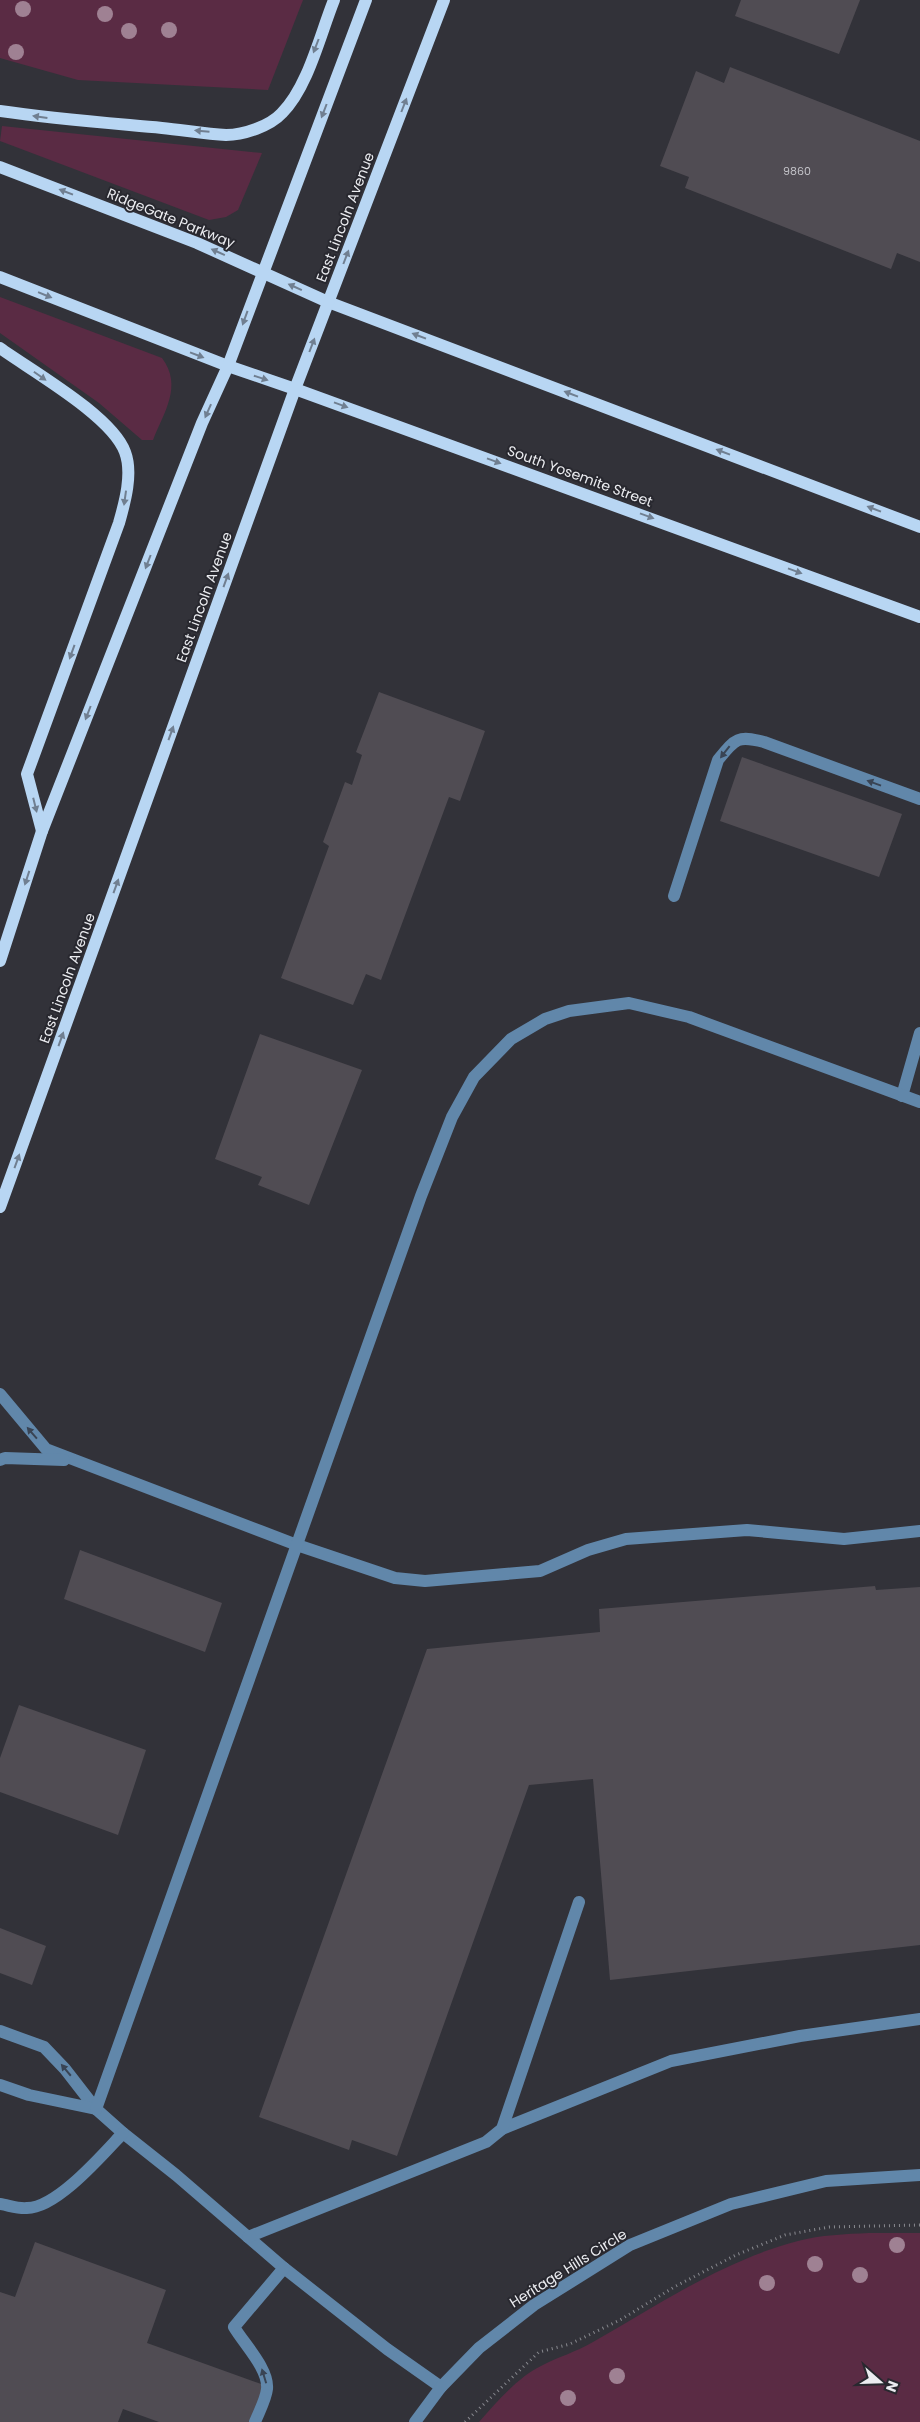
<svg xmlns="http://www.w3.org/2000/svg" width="920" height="2422" font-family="Poppins,sans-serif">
<rect width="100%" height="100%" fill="#323239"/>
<g fill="#5a2b44">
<path d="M0,0H303L268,90L78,80L0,58Z"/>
<path d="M2,126L262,153L238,210L226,217L209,220L0,141Z"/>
<path d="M0,297L162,358C183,386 164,412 153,440H142L99,403L0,333Z"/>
<path d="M869,2233H920V2422H479C496,2403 518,2377 541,2366C558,2357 576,2352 593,2342C658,2305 724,2260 798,2241C821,2235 845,2234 869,2233Z"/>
</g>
<g fill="#504c53">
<path d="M741,0H860L839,54L735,16Z"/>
<path d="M730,67L920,141V262L897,253L891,269L685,188L689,177L660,166L696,71L724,83Z"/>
<path d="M379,692L485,731L460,801L449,797L381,980L366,974L353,1005L281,978L329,846L323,842L345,782L352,785L362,755L356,752Z"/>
<path d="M742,757L902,814L879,877L720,821Z"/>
<path d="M260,1034L362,1070L309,1205L258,1185L262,1177L215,1159Z"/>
<path d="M80,1550L222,1603L205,1652L64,1599Z"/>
<path d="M875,1586L876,1590L920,1587V1945L610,1980L593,1779L529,1785L397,2156L352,2140L349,2150L259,2117L427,1649L600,1632L599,1609Z"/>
<path d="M19,1705L146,1750L118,1835L0,1792V1758Z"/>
<path d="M0,1928L46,1946L32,1985L0,1973Z"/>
<path d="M35,2242L166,2290L147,2343L264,2385L251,2422H159L123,2409L118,2422H0V2292L15,2297Z"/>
</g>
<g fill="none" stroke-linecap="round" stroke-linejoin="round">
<path stroke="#88898f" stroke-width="3" stroke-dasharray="1 4" stroke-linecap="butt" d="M465,2422L539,2352L570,2344L620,2320L676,2286L736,2255L785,2235L829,2227L920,2225"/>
<g stroke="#6187aa" stroke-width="12">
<path d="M674,896L718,760C735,739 737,735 764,742L920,799"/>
<path d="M902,1096L920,1033"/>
<path d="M0,1394L46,1449L297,1545L395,1578L425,1581L540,1571L588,1550L626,1539L747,1530L844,1539L920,1531"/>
<path d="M0,1460L5,1458L64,1460"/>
<path d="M0,2031L44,2047L65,2069L96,2109L123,2133L176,2175L284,2268L387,2349L441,2387"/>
<path d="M0,2085L29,2095L96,2109"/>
<path d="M96,2109L421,1196L452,1117L474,1077L511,1039L545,1019L569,1011L629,1003L689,1017L920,1102"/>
<path d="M502,2129L671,2061L800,2036L920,2019"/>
<path d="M0,2204C8,2205 18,2209 27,2208C57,2208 103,2154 123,2133"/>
<path d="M248,2237L486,2142L502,2129L579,1902"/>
<path d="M255,2422C259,2412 266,2399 267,2389C269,2369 244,2344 234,2327L284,2268"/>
<path d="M415,2422L441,2387L479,2348L534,2305L630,2245L731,2204L826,2181L920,2175"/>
</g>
<g stroke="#b8d6f3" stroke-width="12">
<path d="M0,111C54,119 108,123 162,128C183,130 206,134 226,135C244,135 270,126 282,113C308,87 320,35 334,0"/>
<path d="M0,167L197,243L328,302L920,527"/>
<path d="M0,277L228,366L295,389L920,617"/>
<path d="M0,348C32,371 112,416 125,452C133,473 125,502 119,523L27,774L42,831"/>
<path d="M0,961L42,831L202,423L228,366L366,0"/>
<path d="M0,1207L295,389L444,0"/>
</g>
</g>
<g fill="#9f8193">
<circle cx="23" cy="9" r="8"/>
<circle cx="105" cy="14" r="8"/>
<circle cx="169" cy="30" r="8"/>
<circle cx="129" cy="31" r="8"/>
<circle cx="16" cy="52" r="8"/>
<circle cx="897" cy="2245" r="8"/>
<circle cx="815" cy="2264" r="8"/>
<circle cx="860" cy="2275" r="8"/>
<circle cx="767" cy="2283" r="8"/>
<circle cx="617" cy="2376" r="8"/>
<circle cx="568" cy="2398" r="8"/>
</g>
<defs><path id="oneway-solid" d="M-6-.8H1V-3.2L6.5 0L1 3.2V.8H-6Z" transform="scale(1.25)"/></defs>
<g fill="#707f91">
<use href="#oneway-solid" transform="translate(316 46) rotate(111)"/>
<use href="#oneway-solid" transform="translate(404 105) rotate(-69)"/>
<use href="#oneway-solid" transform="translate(324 111) rotate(111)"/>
<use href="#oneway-solid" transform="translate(40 117) rotate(-172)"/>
<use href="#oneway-solid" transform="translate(202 131) rotate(-175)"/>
<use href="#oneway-solid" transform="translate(66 192) rotate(-159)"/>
<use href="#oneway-solid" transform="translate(218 252) rotate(-156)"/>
<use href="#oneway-solid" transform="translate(346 257) rotate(-69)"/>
<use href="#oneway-solid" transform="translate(295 287) rotate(-156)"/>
<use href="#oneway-solid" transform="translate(45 295) rotate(22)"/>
<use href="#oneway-solid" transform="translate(245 318) rotate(110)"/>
<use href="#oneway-solid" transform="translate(419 336) rotate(-159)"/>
<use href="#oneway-solid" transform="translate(312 345) rotate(-69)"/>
<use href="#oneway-solid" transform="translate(197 355) rotate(21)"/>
<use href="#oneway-solid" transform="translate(40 376) rotate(35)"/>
<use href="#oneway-solid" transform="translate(261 378) rotate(18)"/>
<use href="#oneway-solid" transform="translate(571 394) rotate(-159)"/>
<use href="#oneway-solid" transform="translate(341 405) rotate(20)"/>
<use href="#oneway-solid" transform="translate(208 411) rotate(114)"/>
<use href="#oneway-solid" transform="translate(723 452) rotate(-159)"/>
<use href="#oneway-solid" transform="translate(494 461) rotate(20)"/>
<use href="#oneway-solid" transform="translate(125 498) rotate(98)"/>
<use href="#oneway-solid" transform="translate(874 509) rotate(-159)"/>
<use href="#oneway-solid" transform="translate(647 516) rotate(20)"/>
<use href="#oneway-solid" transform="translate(148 562) rotate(111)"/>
<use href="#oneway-solid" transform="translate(795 571) rotate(20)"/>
<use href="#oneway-solid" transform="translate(226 580) rotate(-70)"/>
<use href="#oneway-solid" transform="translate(72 652) rotate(110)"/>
<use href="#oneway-solid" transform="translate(88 713) rotate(111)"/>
<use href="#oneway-solid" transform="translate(171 733) rotate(-70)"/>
<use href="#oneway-solid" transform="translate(35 805) rotate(76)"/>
<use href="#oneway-solid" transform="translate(27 878) rotate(108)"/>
<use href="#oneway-solid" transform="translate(116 886) rotate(-70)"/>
<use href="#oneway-solid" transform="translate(61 1039) rotate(-70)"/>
<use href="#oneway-solid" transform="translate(17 1161) rotate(-70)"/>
</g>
<g fill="#394454">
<use href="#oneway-solid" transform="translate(725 752) rotate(128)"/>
<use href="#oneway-solid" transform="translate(874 783) rotate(-160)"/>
<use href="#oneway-solid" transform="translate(32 1433) rotate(-131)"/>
<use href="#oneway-solid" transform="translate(66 2070) rotate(-130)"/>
<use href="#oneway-solid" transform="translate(264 2376) rotate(-107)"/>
</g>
<g text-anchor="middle" stroke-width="4" stroke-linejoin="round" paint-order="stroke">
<g font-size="11" fill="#c4c4c9">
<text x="797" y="175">9860</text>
</g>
<g font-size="14" fill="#ebecf0" stroke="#28282f">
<text transform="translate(345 217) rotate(-69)" y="5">East Lincoln Avenue</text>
<text transform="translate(171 218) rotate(22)" y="5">RidgeGate Parkway</text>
<text transform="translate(580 476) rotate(20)" y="5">South Yosemite Street</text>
<text transform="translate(204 597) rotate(-70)" y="5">East Lincoln Avenue</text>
<text transform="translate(67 978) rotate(-70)" y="5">East Lincoln Avenue</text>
<text transform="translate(568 2268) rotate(-32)" y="5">Heritage Hills Circle</text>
</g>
</g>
<g transform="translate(880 2382) rotate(110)" stroke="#28282f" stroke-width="4" paint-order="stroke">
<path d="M0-4L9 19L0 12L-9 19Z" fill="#ebecf0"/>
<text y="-8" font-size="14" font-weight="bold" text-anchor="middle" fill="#ebecf0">N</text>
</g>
</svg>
